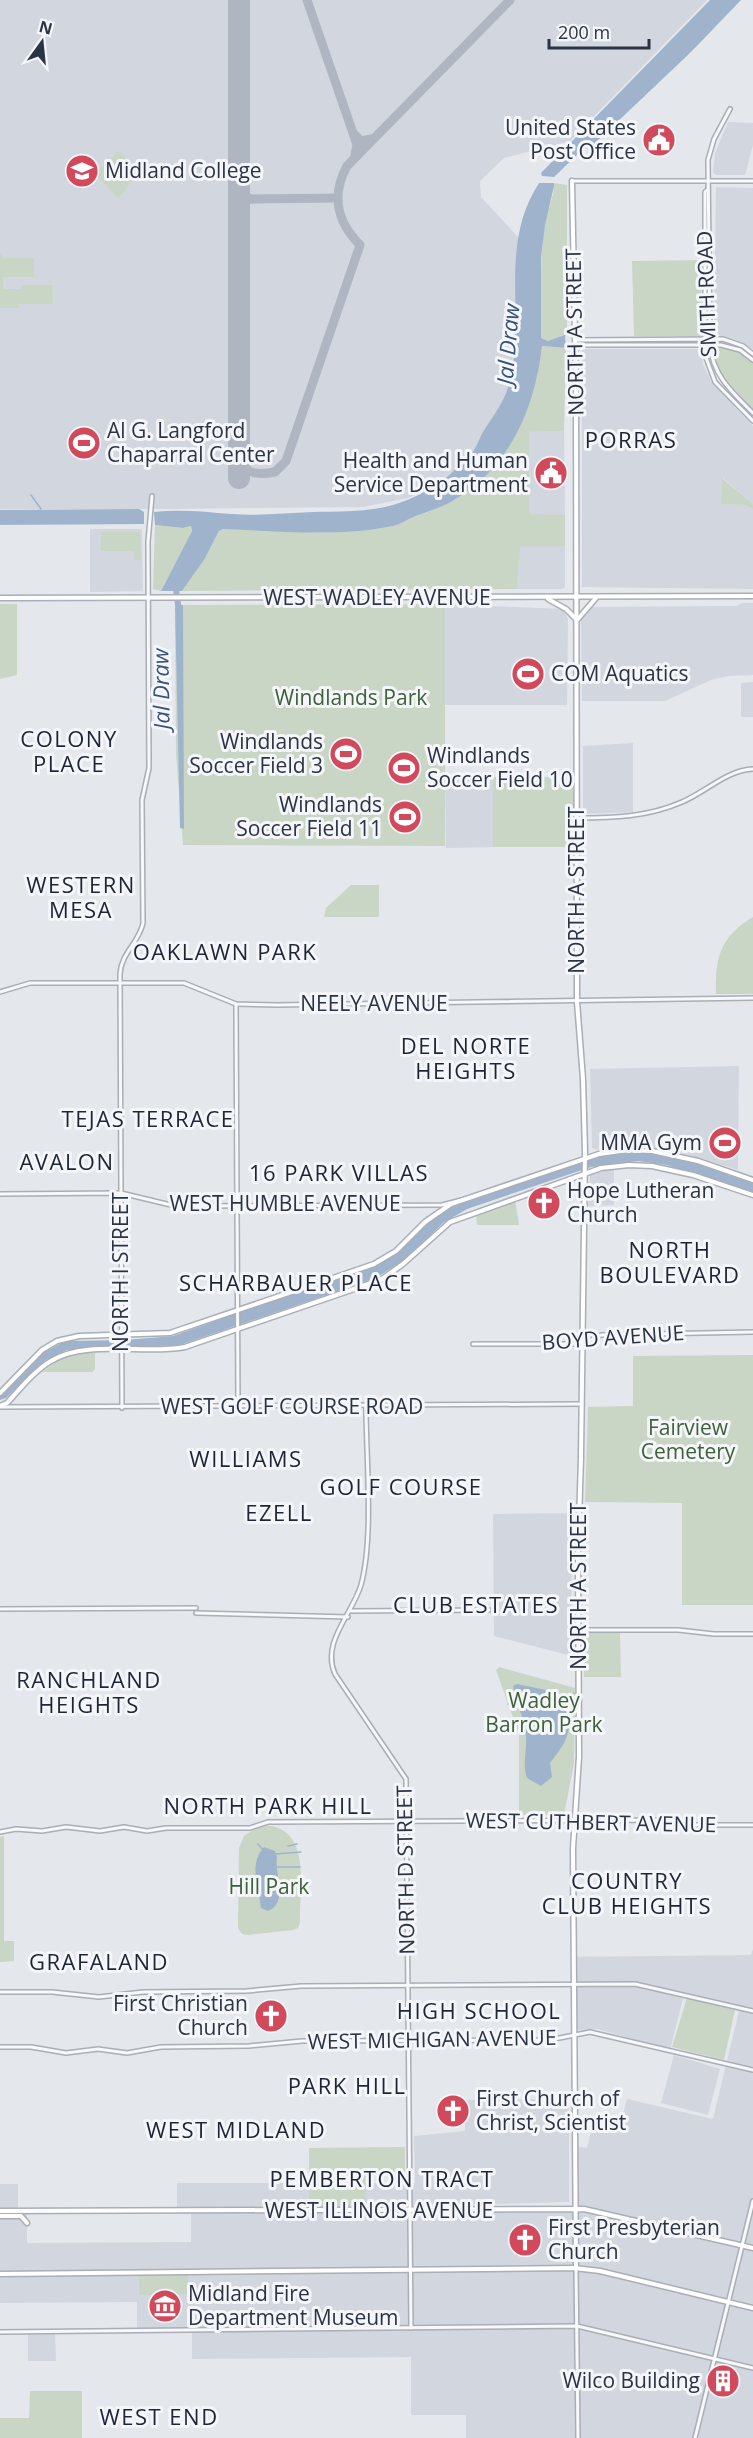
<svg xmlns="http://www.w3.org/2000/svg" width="753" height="2438" font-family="'Open Sans',sans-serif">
<rect width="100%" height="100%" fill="#e4e7ec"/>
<g fill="#d2d6de">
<path d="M0,0H707L570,141L504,158L480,181L481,197L518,237L517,342L510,389L479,448L463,465L430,488L408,498L363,507L163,509H0Z"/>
<path d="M728,122L753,123V145L745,175H716L713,172L715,153Z"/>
<path d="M716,187L753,188V349L736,340L714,334Z"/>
<path d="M582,349H701L703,364L712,383L753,426V504L723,478L722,504L745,505L753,509V589L582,587Z"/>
<path d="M564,431L565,515H529V432Z"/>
<path d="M90,529H142L143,591L90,592Z"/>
<path d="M519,546H565V587L562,589H517Z"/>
<path d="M742,603H753V675L728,676L711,680L665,701H582L581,617L588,607L736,606Z"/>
<path d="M445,604L563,609L568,619L567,705H445Z"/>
<path d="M753,682V717H741V683Z"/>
<path d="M633,743V812L586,814L583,812V746Z"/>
<path d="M493,777V847L446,848L445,778Z"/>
<path d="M739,1066L738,1170L682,1153L649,1148L625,1145L597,1150L592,1148L590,1069Z"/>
<path d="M614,1168V1205L588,1206L590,1175Z"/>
<path d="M571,1513L572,1656L494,1636L493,1514Z"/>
<path d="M753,1949V2438H466V2415H411V2357L192,2359V2330L137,2331V2302L0,2303V2184H18V2212H27V2243L191,2242V2214H177V2183H415L414,2136L465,2131V2100L569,2099V2202L467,2205L466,2210L576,2209L575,2146L587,2148L594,2120L620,2126L627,2099L713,2119L740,2007L684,1994L670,2050L598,2029L575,2030L573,1957L751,1955Z"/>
<path d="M674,2055L720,2069L708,2115L661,2103Z"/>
<path d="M28,2332H55L56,2361H28Z"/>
</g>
<g fill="#c9d6c5">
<path d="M118,151C137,167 136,181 118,198L98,177V171Z"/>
<path d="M554,183L567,185V336L548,341L541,338C540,302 540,265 544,229C546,213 554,199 554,183Z"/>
<path d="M0,253L3,258H34V277H3V289H21V285H52L53,304H19V308H0Z"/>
<path d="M702,260L700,336H634L632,261Z"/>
<path d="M542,346L566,348L564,431L529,432V514L565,515V546H520L517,589L182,591L204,560L219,531L223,529C277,530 335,537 388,527C396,526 402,523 409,519C423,513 438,509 451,502C511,468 533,411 542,346Z"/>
<path d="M719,346L738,351L753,363V410C733,391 715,376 712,347Z"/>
<path d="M722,478L753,504V509L745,505L721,504Z"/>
<path d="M155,525L183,528L191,526L192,531L161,591L153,589Z"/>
<path d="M101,532H140L141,560H135L134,549V551H101Z"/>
<path d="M0,604H17V675L0,679Z"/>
<path d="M445,604V846L183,845L176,754L175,605Z"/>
<rect x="493" y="777" width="81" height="70"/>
<path d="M351,885H379V917H324L326,908Z"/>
<path d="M753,917V994H716C715,957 720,937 753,917Z"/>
<path d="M515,1200L519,1225H477L476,1213Z"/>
<path d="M79,1353H95V1369L92,1372H42L63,1357Z"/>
<path d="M753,1355V1605H682V1503L585,1502L588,1407L633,1406V1356Z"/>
<path d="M583,1632H620L621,1677H584Z"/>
<path d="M499,1667L575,1688L574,1763L564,1815H519V1734L496,1670Z"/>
<path d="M260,1825C313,1824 299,1885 300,1922L298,1928L293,1930L248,1935L242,1934L238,1928L239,1848L244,1836Z"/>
<path d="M4,1836V1941H14V1961L0,1962V1837Z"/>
<path d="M687,1998L735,2010L724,2060L672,2047Z"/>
<path d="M405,2147V2175H366V2206H309V2148Z"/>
<path d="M188,2275L189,2294L139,2295V2276Z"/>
<path d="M30,2391H82V2438H0V2418H29Z"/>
</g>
<g fill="#9fb4cc">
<path d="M710,0H741L691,52L595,143L581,151L554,177L542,176L541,173Z"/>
<path d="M539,183H554V186L545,225L541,258V338L548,341L565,335L566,348L542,346C535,409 509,470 451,502C438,509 422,513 409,519C402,523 396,526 388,527C335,537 276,531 223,529L219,531L204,560L182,591H161L192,531L191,526L183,528L155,525L154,512C180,509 206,512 231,514C258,516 286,513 313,512C359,511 394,513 435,485C446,478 455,472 461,461L463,465C473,455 476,446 482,434C493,415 504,404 510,381C526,315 498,246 539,183Z"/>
<path d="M139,509L144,512V524L0,525V510Z"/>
<path d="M175,605H183L184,829L180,828Z"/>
<path d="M641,1152L696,1163L753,1182V1192L666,1165L638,1161L591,1167L467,1209L443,1223L407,1258L376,1278L180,1345L67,1350L46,1360L6,1398L0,1400V1395L41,1354L65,1341L125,1340L173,1336L348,1274L398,1252L426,1223L462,1201L601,1156Z"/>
<path d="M517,1684L546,1690L563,1697C576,1725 568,1741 550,1763L552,1777L541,1786L527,1778C522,1764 527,1751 526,1737C525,1719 516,1703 513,1686Z"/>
<path d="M264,1847L275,1851L277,1857C274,1873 289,1903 268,1911L261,1908C259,1889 248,1864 264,1847Z"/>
</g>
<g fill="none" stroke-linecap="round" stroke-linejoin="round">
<g stroke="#9fb4cc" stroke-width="1.5">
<path d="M31,495L41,509"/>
<path d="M564,1698L574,1693"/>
<path d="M508,1704L516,1702"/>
<path d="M258,1844L263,1850"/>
<path d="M288,1846L297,1844"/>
<path d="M275,1854L301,1852"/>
<path d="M276,1867H300"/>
<path d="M237,1886H257"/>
</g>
<path stroke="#9fb4cc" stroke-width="6" d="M179,612L176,589L179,584"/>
<g stroke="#b0b6c1" stroke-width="9">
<path d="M307,0L353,133"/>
<path d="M355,155L357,145L353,133L361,141L371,139"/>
<path d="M239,187L243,195L251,199"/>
<path d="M239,209L243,202L251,199L338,198"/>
<path d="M239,458C245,475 259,475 275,472L286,461L360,245C337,222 331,195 347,166L510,0"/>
</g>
<path stroke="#b0b6c1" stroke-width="22" d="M239,0V478"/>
<defs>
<g id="tertiary">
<path d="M730,109L714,139L708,160L710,345C713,376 732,392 753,413"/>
<path d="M572,181H753"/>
<path d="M708,189L705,192V355L715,382L753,421"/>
<path d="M576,340L723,339L743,346L753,354"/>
<path d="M575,345H721L740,350L753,360"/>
<path d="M577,818C613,818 648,817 682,802C706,792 727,770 753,769"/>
<path d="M0,992L30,983H184L236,1004L277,1005L753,998"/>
<path d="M236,1004L238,1407"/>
<path d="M0,1194L121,1193L175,1206L442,1205L462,1200"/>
<path d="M473,1344H583L601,1335L753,1332"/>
<path d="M366,1406C366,1458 374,1537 361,1585C352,1615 321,1642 335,1674L406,1779L411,2328"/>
<path d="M0,1407L581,1404"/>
<path d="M122,1408L120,974C121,953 139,943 143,923L142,800L149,768L148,542L152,496"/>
<path d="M0,1609L196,1608"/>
<path d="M351,1611L489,1610"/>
<path d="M196,1613L348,1617"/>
<path d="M578,1630H678L714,1634H753"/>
<path d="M0,1832L16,1829L42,1831L66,1827L100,1831L124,1827L147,1831L166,1828H250L268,1822L677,1820L691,1825H753"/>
<path d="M0,1992H52L99,1997L143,1992L247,1991L301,1986L635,1984L753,2011"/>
<path d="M0,2047H31L66,2053L98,2049L127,2053L161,2047L249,2046L302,2041L549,2040L590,2032L753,2070"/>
<path d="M576,2269L578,2438"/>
<path d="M0,2332L577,2326L753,2368"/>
<path d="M695,2438L753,2201"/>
</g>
<g id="secondary">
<path d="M572,181L576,386L577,1002L583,1079L585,1152L581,1455"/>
<path d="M0,598L753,596"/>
<path d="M548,599L566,609L577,620L596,598"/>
<path d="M0,1393L42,1350L57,1341L79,1336L170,1333L342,1275L374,1264L396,1251L425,1222L451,1204L599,1154L628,1150L652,1151L698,1161L753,1180"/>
<path d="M0,1406L7,1403C20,1389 34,1371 51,1361C86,1339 145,1355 185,1347L357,1288L382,1279L403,1264L450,1222L601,1168L629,1165L652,1166L693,1175L753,1195"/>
<path d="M0,2211L584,2209L753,2248"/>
<path d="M0,2216H21L27,2223"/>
<path d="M576,2268L573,1848L579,1757L578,1557L581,1457"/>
<path d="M0,2274L574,2268L600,2271L753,2308"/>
</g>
</defs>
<use href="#tertiary" stroke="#a9aeb7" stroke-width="6"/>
<use href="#secondary" stroke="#a9aeb7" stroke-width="7"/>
<use href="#tertiary" stroke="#f7f8fa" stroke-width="3"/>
<use href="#secondary" stroke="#fff" stroke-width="4"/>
</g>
<defs>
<symbol id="civic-disc" viewBox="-11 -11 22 22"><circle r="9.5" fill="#d1495b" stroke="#f4f6f9"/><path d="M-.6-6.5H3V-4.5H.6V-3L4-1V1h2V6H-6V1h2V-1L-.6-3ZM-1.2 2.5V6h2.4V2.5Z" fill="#fff"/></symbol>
<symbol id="university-disc" viewBox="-11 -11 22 22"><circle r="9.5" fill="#d1495b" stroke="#f4f6f9"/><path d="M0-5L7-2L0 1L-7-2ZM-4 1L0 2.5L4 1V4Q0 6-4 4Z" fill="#fff"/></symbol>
<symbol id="stadium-disc" viewBox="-11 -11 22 22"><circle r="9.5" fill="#d1495b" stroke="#f4f6f9"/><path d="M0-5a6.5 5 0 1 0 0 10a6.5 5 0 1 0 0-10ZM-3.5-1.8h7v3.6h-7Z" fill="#fff"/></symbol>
<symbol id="church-disc" viewBox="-11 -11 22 22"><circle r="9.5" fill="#d1495b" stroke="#f4f6f9"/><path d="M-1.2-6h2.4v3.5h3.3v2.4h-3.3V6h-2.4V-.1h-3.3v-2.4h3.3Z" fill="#fff"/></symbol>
<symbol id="museum-disc" viewBox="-11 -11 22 22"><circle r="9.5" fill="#d1495b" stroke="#f4f6f9"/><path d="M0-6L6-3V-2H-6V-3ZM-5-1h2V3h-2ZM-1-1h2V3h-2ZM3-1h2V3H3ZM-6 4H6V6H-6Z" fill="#fff"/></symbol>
<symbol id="building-disc" viewBox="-11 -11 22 22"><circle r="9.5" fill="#d1495b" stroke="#f4f6f9"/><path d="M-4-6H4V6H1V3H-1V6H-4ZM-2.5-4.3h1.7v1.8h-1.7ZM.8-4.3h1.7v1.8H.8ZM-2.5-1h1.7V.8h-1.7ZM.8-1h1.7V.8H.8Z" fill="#fff"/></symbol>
</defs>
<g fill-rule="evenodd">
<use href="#civic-disc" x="640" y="121" width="38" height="38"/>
<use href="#university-disc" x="63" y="152" width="38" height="38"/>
<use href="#stadium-disc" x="65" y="424" width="38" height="38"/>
<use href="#civic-disc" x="532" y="454" width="38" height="38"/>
<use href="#stadium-disc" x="509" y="655" width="38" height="38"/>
<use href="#stadium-disc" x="327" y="735" width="38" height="38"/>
<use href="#stadium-disc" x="385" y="749" width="38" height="38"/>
<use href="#stadium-disc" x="386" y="798" width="38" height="38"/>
<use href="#stadium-disc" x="706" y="1124" width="38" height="38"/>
<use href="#church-disc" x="525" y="1184" width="38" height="38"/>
<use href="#church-disc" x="252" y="1997" width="38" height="38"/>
<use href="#church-disc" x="434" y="2092" width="38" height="38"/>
<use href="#church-disc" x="506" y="2221" width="38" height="38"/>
<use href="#museum-disc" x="146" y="2287" width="38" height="38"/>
<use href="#building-disc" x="704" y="2362" width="38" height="38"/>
</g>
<g text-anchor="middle" stroke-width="6" stroke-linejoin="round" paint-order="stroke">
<g font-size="21" fill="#2b3445" stroke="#f4f6f9" text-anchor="start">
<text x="636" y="135" text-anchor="end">United States<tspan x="636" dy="24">Post Office</tspan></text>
<text x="105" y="178">Midland College</text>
<text x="107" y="438">Al G. Langford<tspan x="107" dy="24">Chaparral Center</tspan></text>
<text x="528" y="468" text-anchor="end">Health and Human<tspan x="528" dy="24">Service Department</tspan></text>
<text x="551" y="681">COM Aquatics</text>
<text x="323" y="749" text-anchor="end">Windlands<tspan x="323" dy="24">Soccer Field 3</tspan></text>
<text x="427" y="763">Windlands<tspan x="427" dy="24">Soccer Field 10</tspan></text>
<text x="382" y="812" text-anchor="end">Windlands<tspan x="382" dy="24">Soccer Field 11</tspan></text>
<text x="702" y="1150" text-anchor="end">MMA Gym</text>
<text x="567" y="1198">Hope Lutheran<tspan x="567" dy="24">Church</tspan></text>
<text x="248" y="2011" text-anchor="end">First Christian<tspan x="248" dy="24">Church</tspan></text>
<text x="476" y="2106">First Church of<tspan x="476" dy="24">Christ, Scientist</tspan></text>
<text x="548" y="2235">First Presbyterian<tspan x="548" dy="24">Church</tspan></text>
<text x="188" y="2301">Midland Fire<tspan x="188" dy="24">Department Museum</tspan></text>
<text x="700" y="2388" text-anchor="end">Wilco Building</text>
</g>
<g font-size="21" fill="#2b3445" stroke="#f4f6f9">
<text transform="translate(707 294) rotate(-92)" y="7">SMITH ROAD</text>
<text transform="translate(575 332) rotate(-91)" y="7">NORTH A STREET</text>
<text x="377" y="605">WEST WADLEY AVENUE</text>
<text transform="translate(577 890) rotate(-90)" y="7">NORTH A STREET</text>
<text x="374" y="1011">NEELY AVENUE</text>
<text x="285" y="1211">WEST HUMBLE AVENUE</text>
<text transform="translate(121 1272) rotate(-90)" y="7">NORTH I STREET</text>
<text transform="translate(613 1338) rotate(-4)" y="7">BOYD AVENUE</text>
<text x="292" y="1414">WEST GOLF COURSE ROAD</text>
<text transform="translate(579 1586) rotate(-90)" y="7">NORTH A STREET</text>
<text transform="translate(591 1823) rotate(1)" y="7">WEST CUTHBERT AVENUE</text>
<text transform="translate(406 1870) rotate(-91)" y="7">NORTH D STREET</text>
<text transform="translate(432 2040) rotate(-1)" y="7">WEST MICHIGAN AVENUE</text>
<text x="379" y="2218">WEST ILLINOIS AVENUE</text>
</g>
<g font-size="21" fill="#3f6138" stroke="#f4f6f9">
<text x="351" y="705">Windlands Park</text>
<text x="688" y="1435">Fairview<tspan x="688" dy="24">Cemetery</tspan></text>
<text x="544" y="1708">Wadley<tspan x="544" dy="24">Barron Park</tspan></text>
<text x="269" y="1894">Hill Park</text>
</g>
<g font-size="22" font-style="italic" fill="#34527a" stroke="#f4f6f9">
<text transform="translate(508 344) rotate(-85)" y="8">Jal Draw</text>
<text transform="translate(161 689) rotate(-91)" y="8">Jal Draw</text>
</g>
<g font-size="22" letter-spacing="1.5" fill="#1d2536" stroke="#f4f6f9">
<text x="631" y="448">PORRAS</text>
<text x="69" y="747">COLONY<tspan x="69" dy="25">PLACE</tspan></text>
<text x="81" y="893">WESTERN<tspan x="81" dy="25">MESA</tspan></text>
<text x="225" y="960">OAKLAWN PARK</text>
<text x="466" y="1054">DEL NORTE<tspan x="466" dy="25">HEIGHTS</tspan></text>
<text x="148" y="1127">TEJAS TERRACE</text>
<text x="67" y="1170">AVALON</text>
<text x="339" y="1181">16 PARK VILLAS</text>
<text x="670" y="1258">NORTH<tspan x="670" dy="25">BOULEVARD</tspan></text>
<text x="296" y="1291">SCHARBAUER PLACE</text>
<text x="246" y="1467">WILLIAMS</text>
<text x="401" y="1495">GOLF COURSE</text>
<text x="279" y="1521">EZELL</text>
<text x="476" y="1613">CLUB ESTATES</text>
<text x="89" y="1688">RANCHLAND<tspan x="89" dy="25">HEIGHTS</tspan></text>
<text x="268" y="1814">NORTH PARK HILL</text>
<text x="627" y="1889">COUNTRY<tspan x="627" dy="25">CLUB HEIGHTS</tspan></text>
<text x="99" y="1970">GRAFALAND</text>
<text x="479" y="2019">HIGH SCHOOL</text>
<text x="347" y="2094">PARK HILL</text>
<text x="236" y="2138">WEST MIDLAND</text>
<text x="382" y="2187">PEMBERTON TRACT</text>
<text x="159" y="2425">WEST END</text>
</g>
</g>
<g transform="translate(42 42) rotate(15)" stroke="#f4f6f9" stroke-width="4.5" paint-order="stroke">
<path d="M0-4.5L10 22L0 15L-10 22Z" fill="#2b3445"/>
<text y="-9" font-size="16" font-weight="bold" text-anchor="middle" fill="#2b3445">N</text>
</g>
<path d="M549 39v9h100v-9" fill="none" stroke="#2b3445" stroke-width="3"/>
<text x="558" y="39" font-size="18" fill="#2b3445" stroke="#f4f6f9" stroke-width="4.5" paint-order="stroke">200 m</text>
</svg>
